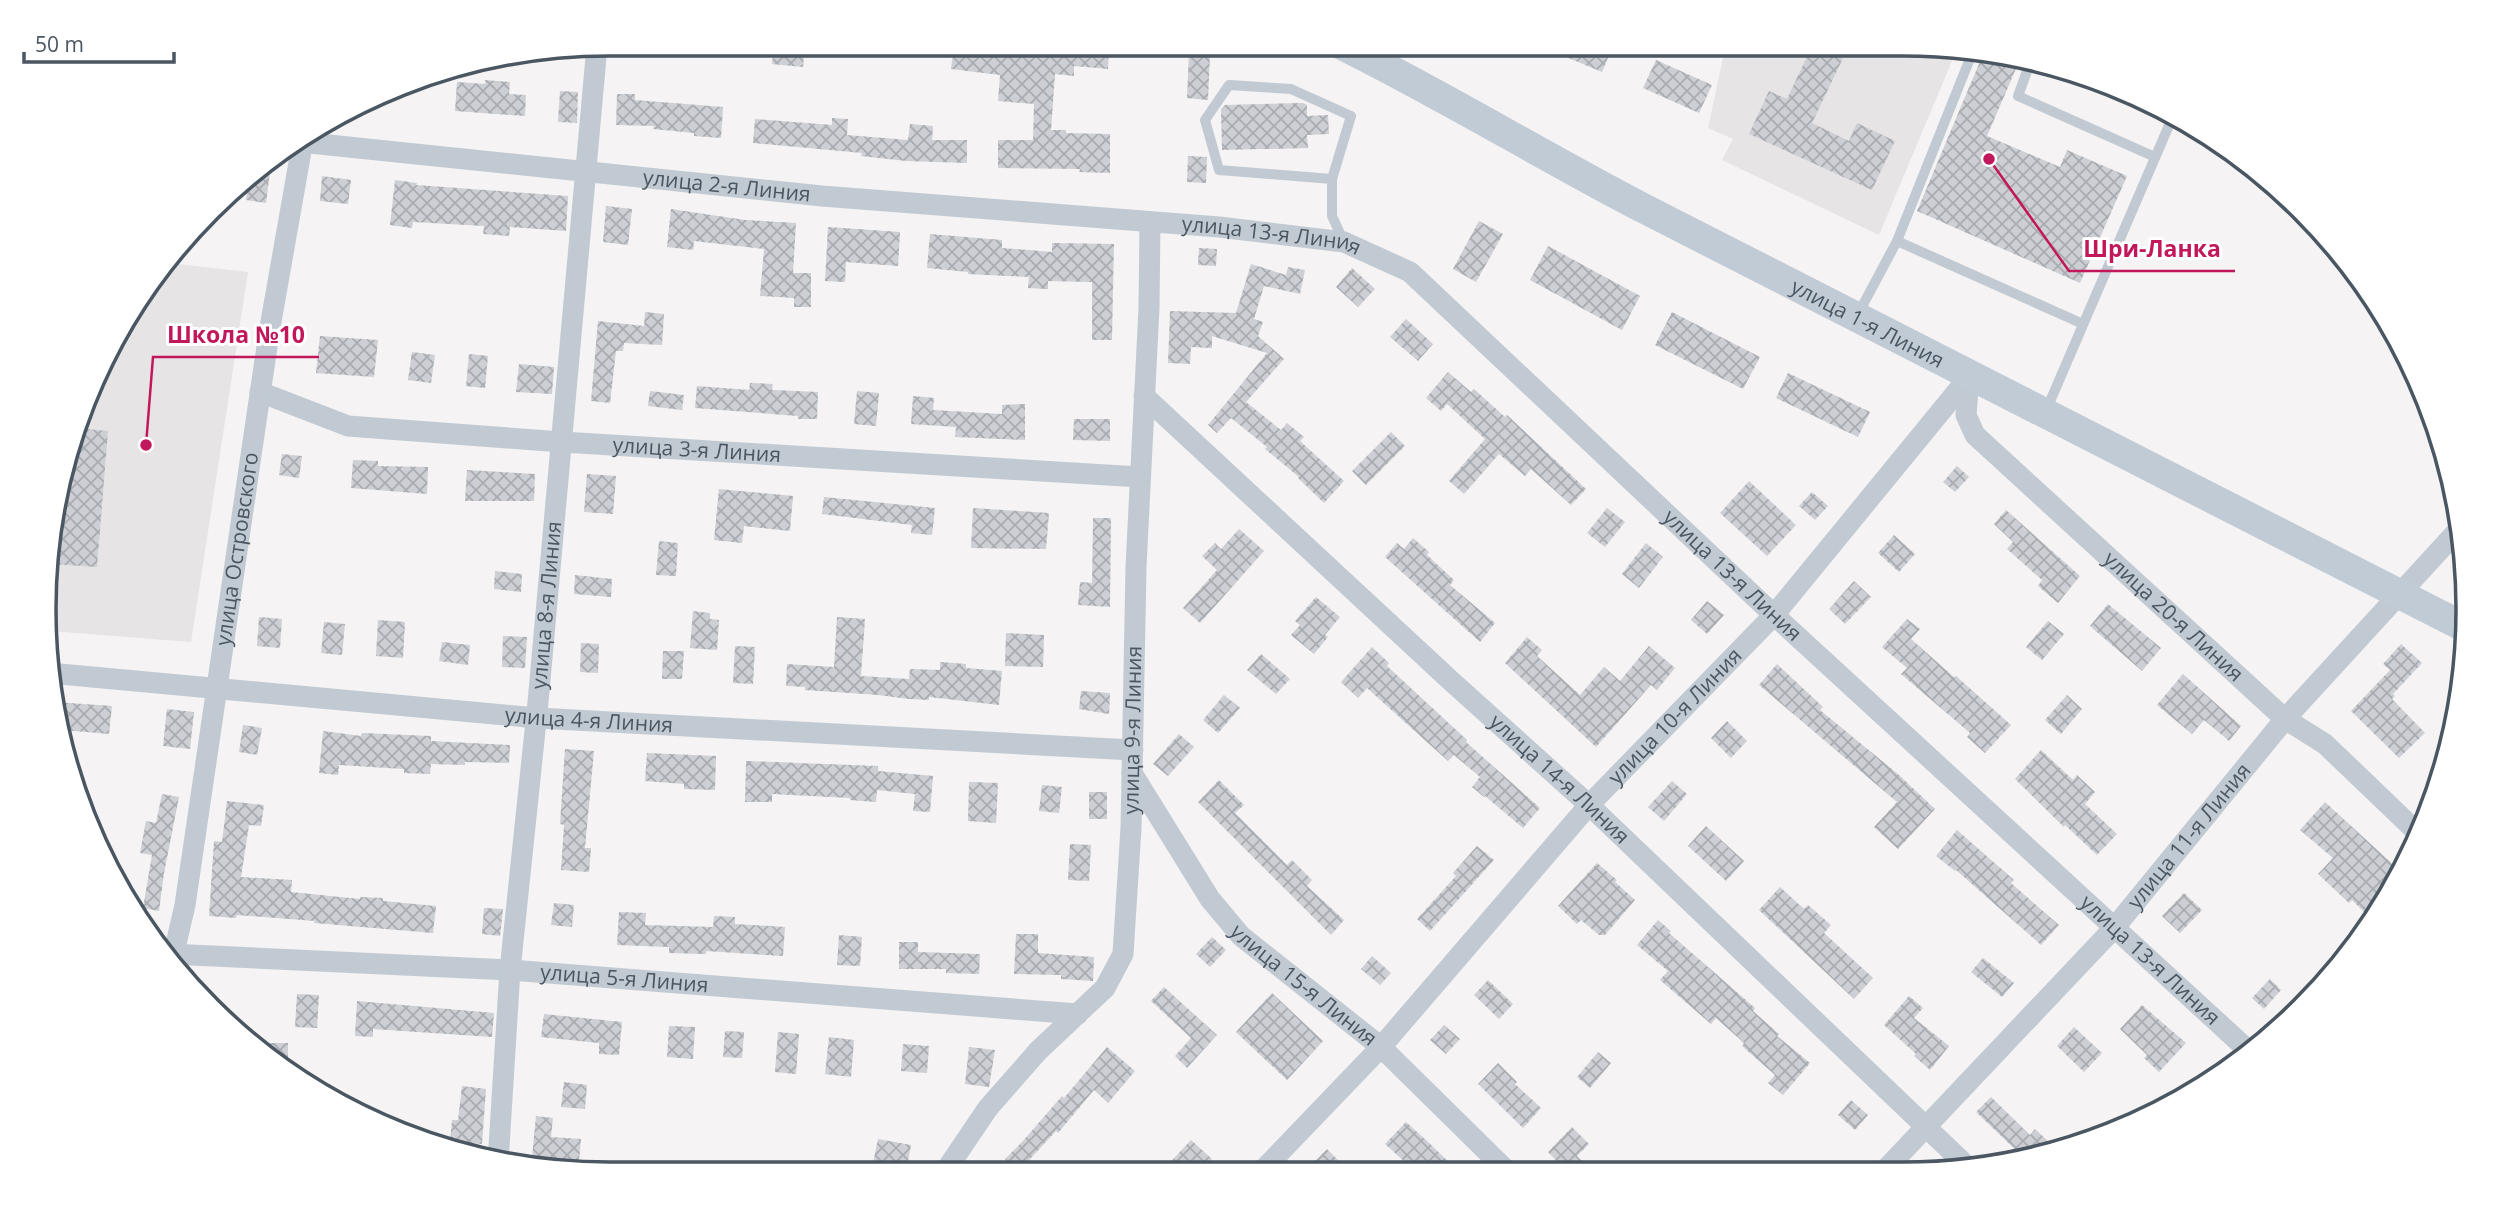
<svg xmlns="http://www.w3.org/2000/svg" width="2512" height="1218" font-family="'Open Sans',sans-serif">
<defs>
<pattern id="building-cross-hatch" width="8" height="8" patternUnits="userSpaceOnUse" patternTransform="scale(1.75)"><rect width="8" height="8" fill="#cdcfd5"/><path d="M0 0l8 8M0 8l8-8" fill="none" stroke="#a8abb0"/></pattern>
</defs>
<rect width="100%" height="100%" fill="#f5f3f3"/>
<g fill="#e6e4e5">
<path d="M1726,44H1903L1957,49L1879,235L1722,160L1733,139L1708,128Z"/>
<path d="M169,263L248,272L191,642L50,631L55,498L87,392L139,295Z"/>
</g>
<g fill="url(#building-cross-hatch)">
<path d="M774,44H805L803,67L772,64Z"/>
<path d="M954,44H1109L1108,69L1074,66V76L1055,74L1051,130H1066V133L1110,134V173L1079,172L1080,169L998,168V140H1033L1034,104L998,101L1000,75L951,69Z"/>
<path d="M1535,44H1614L1602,72Z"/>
<path d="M1813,44L1843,58L1812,123L1849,141L1857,123L1895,141L1872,190L1749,134L1769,91L1787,99Z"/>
<path d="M1984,52L2021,57L1987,136L2060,167L2067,150L2127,176L2080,283L1917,211Z"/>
<path d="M1189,53L1210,54L1208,100L1187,98Z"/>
<path d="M1656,60L1712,85L1699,113L1643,88Z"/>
<path d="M485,80L510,82L509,94L526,95L525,116L455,111L457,82L485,84Z"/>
<path d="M560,91L578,92L577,123L558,122Z"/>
<path d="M617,94H635V100L723,107L721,138L694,136V133L653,129L654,126L616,125Z"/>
<path d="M1303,103L1307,105V116L1328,115L1329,134L1307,135L1308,148L1222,150L1221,110L1225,105Z"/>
<path d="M832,118L848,119L847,135L908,140L910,124L933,126L932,140H967V163L906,161L861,156L862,153L753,143L755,119L832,125Z"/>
<path d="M1188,156L1207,157L1206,183L1187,182Z"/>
<path d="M256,170L270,172L266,203L246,200L247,192L237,190Z"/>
<path d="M322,176L351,180L348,204L320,201Z"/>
<path d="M395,180L417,183L416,185L568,196L566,231L510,227L509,236L483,234L484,226L413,222L412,228L390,225Z"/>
<path d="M606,206L632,209L628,245L603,242Z"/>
<path d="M671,209L745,220L796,223L793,273H811V307H794V298L760,296L764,249L694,241L693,250L667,247Z"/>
<path d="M1479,221L1503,234L1476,282L1453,269Z"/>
<path d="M828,227L900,232L898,266L846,262L845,282L825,281Z"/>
<path d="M930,234L1002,240V248L1052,252V243L1114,244L1112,340H1092V282L1048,281V289L1028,288L1029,277L968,274V272L927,268Z"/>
<path d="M1548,246L1640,296L1622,330L1530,280Z"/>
<path d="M1199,248L1217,249L1216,266L1198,265Z"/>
<path d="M1251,264L1286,275L1288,267L1305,270L1300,294L1264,286L1254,319L1263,322L1258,336L1284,359L1246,402L1281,430L1287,423L1304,437L1300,441L1344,481L1324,503L1298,478L1299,477L1265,449L1267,447L1231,418L1217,433L1208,425L1267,353L1212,336V348L1191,347L1190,364L1168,363L1170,311L1236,313Z"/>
<path d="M1352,268L1375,289L1358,307L1336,287Z"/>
<path d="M645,312L664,314L662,345L624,343L623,351H616L610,403L591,401L598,321L644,326Z"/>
<path d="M1672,312L1760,357L1743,389L1655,345Z"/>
<path d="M1406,319L1433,344L1418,361L1390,337Z"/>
<path d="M320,336L378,340L374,377L316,373Z"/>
<path d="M412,352L435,355L431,383L408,380Z"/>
<path d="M469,354L488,356L485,388L466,386Z"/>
<path d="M519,364L554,367L552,394L516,392Z"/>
<path d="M1448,372L1471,392L1474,389L1505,417L1507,415L1586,489L1571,505L1531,469L1525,476L1499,454L1464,494L1449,481L1485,439L1447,404L1441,411L1426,398Z"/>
<path d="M1788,373L1870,412L1858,437L1776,398Z"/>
<path d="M750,383L773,384L772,390L818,392L817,419H798V416L695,408L697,386L749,390Z"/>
<path d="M650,391L684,395L682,410L648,406Z"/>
<path d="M857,391L879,393L876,426L854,424Z"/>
<path d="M913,396L934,398L933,410L1002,414V405L1025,404V440L955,437L956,427L911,424Z"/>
<path d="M1074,419H1110V441L1073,440Z"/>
<path d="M76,428L108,431L97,567L52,564L54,528H57L63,473Z"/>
<path d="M1391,432L1405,446L1366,485L1352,471Z"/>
<path d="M282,454L302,456L299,478L279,475Z"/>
<path d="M353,460L378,461V466L428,467L427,494L351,488Z"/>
<path d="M1957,466L1969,477L1955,492L1943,482Z"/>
<path d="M467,470L535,474L534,501H465Z"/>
<path d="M587,474L616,476L613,514L584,512Z"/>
<path d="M1749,481L1796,525L1767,556L1720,513Z"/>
<path d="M719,489L793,496L790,531L744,526L742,543L714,540Z"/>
<path d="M1812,492L1828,506L1815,520L1799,506Z"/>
<path d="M824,497L935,508L932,535L911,533L912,525L822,514Z"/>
<path d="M973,508L1049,513L1046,549L971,548Z"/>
<path d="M1607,508L1625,522L1605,547L1587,533Z"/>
<path d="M2006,510L2080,576L2058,603L2038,586L2042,580L2007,549L2013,542L1994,524Z"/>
<path d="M1093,518H1111L1110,607L1078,605L1080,582L1092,583Z"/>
<path d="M1239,529L1264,551L1200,623L1183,608L1217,570L1202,556L1215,543L1221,549Z"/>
<path d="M1894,535L1915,554L1899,572L1878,553Z"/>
<path d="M1413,538L1429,552L1427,555L1454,580L1450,585L1495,623L1480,642L1385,557L1397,543L1404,549Z"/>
<path d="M659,541L678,543L676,576L656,575Z"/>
<path d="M1646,543L1663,557L1639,588L1622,574Z"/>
<path d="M495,571L522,574L521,592L494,589Z"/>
<path d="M575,575L612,579L611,597L574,594Z"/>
<path d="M1854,581L1871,597L1845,624L1829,609Z"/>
<path d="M1316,597L1340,617L1325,635L1328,637L1314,654L1291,635L1300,625L1295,621Z"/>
<path d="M1707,601L1724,615L1707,634L1691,620Z"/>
<path d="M2108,604L2161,648L2142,671L2090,626Z"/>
<path d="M693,611L710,613V619L719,620L717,650L690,648Z"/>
<path d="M259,617L282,619L280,648L257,646Z"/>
<path d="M837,617L865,619L861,676L909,679L910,669L940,670V662L966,664V668L1002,671L999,705L929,697V700L909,699L878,695L805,690V687L786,686L787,664L834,667Z"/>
<path d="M1907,619L1920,629L1911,639L1955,678L1956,676L2011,725L1985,753L1967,737L1970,733L1901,674L1907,668L1882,647Z"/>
<path d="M378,620L405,622L403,658L376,656Z"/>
<path d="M2048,621L2064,634L2042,660L2026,647Z"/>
<path d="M324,622L345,624L342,655L321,653Z"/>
<path d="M1006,633L1044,635L1043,667L1005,666Z"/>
<path d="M503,636L527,637L525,668L502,667Z"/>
<path d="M1527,637L1542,650L1537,656L1580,695L1604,667L1620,681L1649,646L1675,668L1657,690L1651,685L1596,747L1505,663Z"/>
<path d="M442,642L470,645L468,665L439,661Z"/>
<path d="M581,643L599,644L598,673L580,672Z"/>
<path d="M2401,644L2422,663L2393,694L2395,696L2392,699L2425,733L2399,758L2351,711L2390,670L2383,664Z"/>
<path d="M735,646L755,647L753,684L733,683Z"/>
<path d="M1372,647L1389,663L1387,666L1467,740L1466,742L1540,808L1523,828L1485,796L1484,797L1472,787L1480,777L1454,755L1448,761L1367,688L1358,698L1341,682Z"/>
<path d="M663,651H684L682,679H662Z"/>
<path d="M1261,654L1290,679L1276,694L1247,670Z"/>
<path d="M1777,664L1823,707L1820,710L1899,775L1935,809L1898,849L1874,827L1897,802L1759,685Z"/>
<path d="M2183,674L2241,726L2229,741L2204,720L2192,734L2157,705Z"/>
<path d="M1081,691L1110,693L1109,714L1079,709Z"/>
<path d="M1224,695L1240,708L1218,733L1203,720Z"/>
<path d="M2067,695L2082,709L2061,734L2045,720Z"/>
<path d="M55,702L112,706L109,734L63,730Z"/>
<path d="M167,709L194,712L190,749L163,746Z"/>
<path d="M1727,721L1747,741L1731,758L1711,738Z"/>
<path d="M243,725L262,728L257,755L239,752Z"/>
<path d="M323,731L361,736L362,733L431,736V741L510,745L509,763L465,762V765L431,764L430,774L404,773V769L339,765L338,775L319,773Z"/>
<path d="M1179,734L1194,747L1168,776L1153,764Z"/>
<path d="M565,749L594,751L585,848H591L589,872L561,870L564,825L560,824Z"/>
<path d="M2041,750L2073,780L2077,775L2095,792L2085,804L2117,834L2097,855L2065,825L2064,827L2015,779Z"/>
<path d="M647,753L716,756L715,790L684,789V784L645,781Z"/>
<path d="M746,761L878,766V771L933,776L930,812L913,811L915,794L877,790L876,802L850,800V798L772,794V802H745Z"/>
<path d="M1219,780L1244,805L1235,813L1287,865L1292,860L1312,880L1307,886L1344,920L1331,935L1198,802Z"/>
<path d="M1672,781L1687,794L1664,821L1648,807Z"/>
<path d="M969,782L998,783L996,823L968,821Z"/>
<path d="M1042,785L1062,787L1059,813L1039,811Z"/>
<rect x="1089" y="792" width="18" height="27"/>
<path d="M162,794L179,797L164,873L159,911L143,908L152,855L140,853L146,821L156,823Z"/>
<path d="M227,801L264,805L261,826L249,825L241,877L292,880L291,892L360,899V897L383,898V901L436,906L433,933L314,923L315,921L237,915L236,918L209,916L214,841L222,842Z"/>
<path d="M2325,802L2399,870L2371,919L2352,900L2349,903L2318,874L2333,858L2300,830Z"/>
<path d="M1706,826L1744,861L1726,881L1688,846Z"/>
<path d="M1957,830L2014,880L2011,883L2059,925L2041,945L1956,870L1955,871L1936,856Z"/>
<path d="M1070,844L1091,845L1089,881L1068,880Z"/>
<path d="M1477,846L1494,860L1430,931L1417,919L1456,876L1453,873Z"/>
<path d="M1597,863L1617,880L1615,882L1635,900L1605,935H1599L1581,920L1577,924L1558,906Z"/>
<path d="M1780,887L1804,909L1808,905L1831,925L1824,933L1873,978L1854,999L1759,910Z"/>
<path d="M2184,893L2202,910L2180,933L2162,916Z"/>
<path d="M554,903L574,905L572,927L551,925Z"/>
<path d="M484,908L503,909L500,936L482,934Z"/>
<path d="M619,912L646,913L645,925L713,927L714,916L735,917V924L785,927L783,956L706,951V954L669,953V947L617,945Z"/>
<path d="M1658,920L1671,931L1669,933L1755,1008L1753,1011L1779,1034L1777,1036L1810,1063L1783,1095L1768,1083L1775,1075L1742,1046L1744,1043L1716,1018L1711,1024L1660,980L1668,971L1637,945Z"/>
<path d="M1016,934H1038V953L1094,957L1093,981L1061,979V975L1014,974Z"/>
<path d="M839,935L862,937L860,966L837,965Z"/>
<path d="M1212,937L1226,950L1210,967L1196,954Z"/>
<path d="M899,942H918V952L980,954L979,974L946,973V969H899Z"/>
<path d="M1372,956L1391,973L1380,985L1361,969Z"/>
<path d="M1983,958L2014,983L2002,997L1971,972Z"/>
<path d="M2270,979L2281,990L2264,1009L2252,998Z"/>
<path d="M1488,980L1513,1004L1499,1019L1474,995Z"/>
<path d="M1164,987L1217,1035L1187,1068L1175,1056L1191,1038L1151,1001Z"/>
<path d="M1272,993L1323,1041L1287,1080L1236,1032Z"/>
<path d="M297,994L319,995L317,1028L295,1027Z"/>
<path d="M1909,996L1923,1008L1914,1018L1949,1046L1930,1070L1914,1056L1916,1054L1884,1025Z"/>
<path d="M357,1001L494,1013L492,1037L373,1029V1037L355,1036Z"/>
<path d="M2142,1005L2186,1043L2159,1072L2144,1058L2147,1055L2120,1029Z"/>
<path d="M544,1014L622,1022L619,1055L599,1054V1043L541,1037Z"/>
<path d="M1444,1025L1460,1039L1446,1054L1430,1040Z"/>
<path d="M669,1026L695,1027L693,1059L667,1057Z"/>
<path d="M2074,1027L2102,1053L2084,1072L2057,1046Z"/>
<path d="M725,1031L744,1032L742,1058L723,1057Z"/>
<path d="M778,1032L799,1034L796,1074L775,1072Z"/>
<path d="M829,1037L854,1040L851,1077L825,1074Z"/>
<path d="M252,1043H288V1073L268,1057Z"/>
<path d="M903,1044L929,1046L927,1073L901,1071Z"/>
<path d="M969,1047L995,1050L989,1087L965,1084Z"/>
<path d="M1107,1047L1135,1071L1108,1103L1094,1090L1058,1133L1056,1131L1018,1172L1005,1159L1023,1141L1062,1096L1064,1098Z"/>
<path d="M1598,1052L1611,1063L1590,1088L1577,1077Z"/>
<path d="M1498,1063L1517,1082L1515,1084L1541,1108L1523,1128L1478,1084Z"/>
<path d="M564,1082L587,1085L585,1109L561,1107Z"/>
<path d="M462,1086L486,1089L482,1144L450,1142L452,1120H458Z"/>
<path d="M1991,1097L2030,1135L2035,1129L2051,1144L2044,1151L2023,1157L1976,1112Z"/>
<path d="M1851,1100L1868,1115L1855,1130L1838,1115Z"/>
<path d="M536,1116L553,1118L551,1137L581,1139L578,1171L531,1167Z"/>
<path d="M1406,1122L1427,1141L1458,1171H1415L1385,1144Z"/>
<path d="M1572,1127L1589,1144L1577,1156L1592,1171H1566L1548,1152Z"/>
<path d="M878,1139L911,1145L906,1173H871Z"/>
<path d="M1191,1140L1212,1159L1200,1172H1161Z"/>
<path d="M1327,1149L1350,1172H1322L1313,1163Z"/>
</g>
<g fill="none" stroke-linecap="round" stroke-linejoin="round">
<g stroke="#c1cad2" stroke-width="10">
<path d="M2031,60L2018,96L2155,157"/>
<path d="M2111,84L2132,94"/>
<path d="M1332,179L1219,170L1205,120L1229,85L1291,89L1351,116L1332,179V216L1344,242"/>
<path d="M1897,241L2083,324"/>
<path d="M1857,316L1897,241L1973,51"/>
<path d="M2045,413L2173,116"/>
</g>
<g stroke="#c1cad2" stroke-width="21">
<path id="s1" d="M300,142L822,196L1219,227L1344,242L1410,272L1774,615L2251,1053"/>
<path id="s2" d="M1969,377L1966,415L1975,435L2285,719L2325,744L2420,835"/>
<path id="s3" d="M260,392L348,426L562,442L1140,477"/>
<path id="s4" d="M1144,396L1450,680L1589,805L1970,1169"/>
<path id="s5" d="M49,673L537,718L1133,750"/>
<path id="s6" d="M1132,773L1210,899L1241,936L1381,1047L1507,1171"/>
<path id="s7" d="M170,954L510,970L1078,1014"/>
<path id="s8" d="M173,957L185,905L269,333L303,140"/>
<path id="s9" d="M498,1163L510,970L538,702L597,46"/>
<path id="s10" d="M1885,1170L2115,927L2285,719L2460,528"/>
<path id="s11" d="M1261,1172L1381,1047L1589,805L1774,615L1969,377"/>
<path id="s12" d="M944,1173L988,1108L1038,1051L1105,988L1123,954L1131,828L1136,567L1149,308L1150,222"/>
</g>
<path stroke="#c1cbd6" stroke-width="30" id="s13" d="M1340,44C1443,95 1541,155 1643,208C1916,350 2191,489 2466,628"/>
</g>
<g text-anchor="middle" stroke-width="6" stroke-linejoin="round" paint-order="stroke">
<g font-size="21" fill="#4a5661" stroke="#fff">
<text dy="7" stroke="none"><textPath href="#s1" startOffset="429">улица 2-я Линия</textPath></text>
<text dy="7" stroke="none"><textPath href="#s1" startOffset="976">улица 13-я Линия</textPath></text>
<text dy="7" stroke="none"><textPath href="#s13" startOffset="597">улица 1-я Линия</textPath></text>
<text dy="7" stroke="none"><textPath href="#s3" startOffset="444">улица 3-я Линия</textPath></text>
<text dy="7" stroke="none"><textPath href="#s8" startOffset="413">улица Островского</textPath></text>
<text dy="7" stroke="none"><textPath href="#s1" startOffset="1564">улица 13-я Линия</textPath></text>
<text dy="7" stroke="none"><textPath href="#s9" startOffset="560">улица 8-я Линия</textPath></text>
<text dy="7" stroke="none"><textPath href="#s2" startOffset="329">улица 20-я Линия</textPath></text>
<text dy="7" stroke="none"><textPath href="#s11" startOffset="616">улица 10-я Линия</textPath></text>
<text dy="7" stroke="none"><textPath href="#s5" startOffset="542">улица 4-я Линия</textPath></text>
<text dy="7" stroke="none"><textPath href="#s12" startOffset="509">улица 9-я Линия</textPath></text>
<text dy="7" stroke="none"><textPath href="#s4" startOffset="565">улица 14-я Линия</textPath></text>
<text dy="7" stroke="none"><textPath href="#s10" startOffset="452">улица 11-я Линия</textPath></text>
<text dy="7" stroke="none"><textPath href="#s1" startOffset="2132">улица 13-я Линия</textPath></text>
<text dy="7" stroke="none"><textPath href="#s7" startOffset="455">улица 5-я Линия</textPath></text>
<text dy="7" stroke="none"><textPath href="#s6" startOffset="276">улица 15-я Линия</textPath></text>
</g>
</g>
<path d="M0 0H2512V1218H0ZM609 56H1903A553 553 0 0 1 2456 609V609A553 553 0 0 1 1903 1162H609A553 553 0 0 1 56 609V609A553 553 0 0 1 609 56Z" fill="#fff" fill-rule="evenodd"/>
<path fill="none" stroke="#4a5661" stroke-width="3.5" d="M609 56H1903A553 553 0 0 1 2456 609V609A553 553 0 0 1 1903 1162H609A553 553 0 0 1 56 609V609A553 553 0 0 1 609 56Z"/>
<path fill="none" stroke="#c2185b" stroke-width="2.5" d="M1989 159L2069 271H2235M146 445L153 357H319"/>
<g fill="#c2185b" stroke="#fff" stroke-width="2.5">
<circle cx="1989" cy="159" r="7"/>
<circle cx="146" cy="445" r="7"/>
</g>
<g font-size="23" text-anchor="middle" font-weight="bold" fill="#c2185b" stroke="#fff" stroke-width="6" stroke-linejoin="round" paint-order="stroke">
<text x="2152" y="257">Шри-Ланка</text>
<text x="236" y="343">Школа №10</text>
</g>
<path d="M24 52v10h150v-10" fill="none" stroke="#4a5661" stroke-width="3.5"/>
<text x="35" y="52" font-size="21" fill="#4a5661" stroke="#ffffff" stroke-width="5" paint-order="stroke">50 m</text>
</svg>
